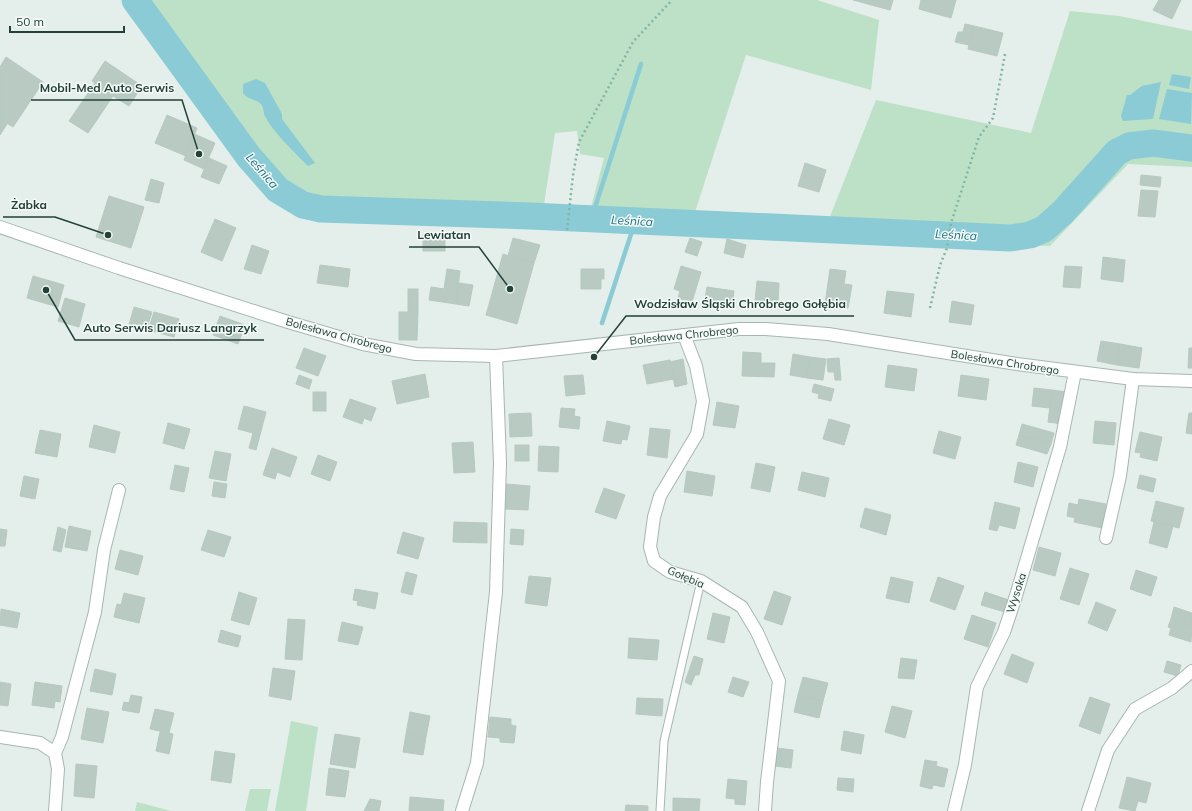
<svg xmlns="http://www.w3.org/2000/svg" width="1192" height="811" font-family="Mulish,sans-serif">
<rect width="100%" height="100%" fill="#e4eeea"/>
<g fill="#bce1c6">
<path d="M147,0H817L879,20L871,90L746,55L694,215L829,219L876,100L1031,133L1070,11L1119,16L1192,31V167L1128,164L1050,246L865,241L720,232L693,216L590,211L604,158L580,154L577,131L555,133L543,211L316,200L298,194L279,181Z"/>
<path d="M291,721L318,727L306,811H275Z"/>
<path d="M250,789H271L267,811H245Z"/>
<path d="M137,802L171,811H135Z"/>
</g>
<g fill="#8acbd6">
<path d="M1172,74L1191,77L1189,89L1169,85Z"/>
<path d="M256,79L265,83L282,114V119L315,163L308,166C296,154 272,131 265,116C263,112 264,108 261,104C256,99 248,100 243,93V84Z"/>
<path d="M1161,82L1153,119L1123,121L1121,116L1127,95H1130L1142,86Z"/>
<path d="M1167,89L1192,93L1191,124L1159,119Z"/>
</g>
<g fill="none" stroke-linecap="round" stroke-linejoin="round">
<g stroke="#8acbd6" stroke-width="4.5">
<path d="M591,220L641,64"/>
<path d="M602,323L635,222"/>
</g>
<path stroke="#8acbd6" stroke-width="27" d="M135,0L249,157L278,190L303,205L321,209L530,216L1010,238L1030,235L1044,229L1063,212L1117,152L1129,146L1153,143L1192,148"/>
</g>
<g fill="#b9cac3" stroke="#b6c9c1">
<path d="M853,0H893L890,10Z"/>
<path d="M921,0H956L951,18L919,9Z"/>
<path d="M1159,0H1181L1172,19L1153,10Z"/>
<path d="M965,24L974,26L969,45L955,42L958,32H963Z"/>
<path d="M974,26L1003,33L997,56L968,49Z"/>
<path d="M6,57L43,82L13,127L0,119V67Z"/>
<path d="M105,61L142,86L129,106L113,96L88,133L69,121L95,83L92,81Z"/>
<path d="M167,115L197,128L186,156L155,143Z"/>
<path d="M0,119L7,124L0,135Z"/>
<path d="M194,134L215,143L204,169L184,160Z"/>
<path d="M209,158L227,166L219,184L201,177Z"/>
<path d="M805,163L826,170L819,192L798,186Z"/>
<path d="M1141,175L1161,177L1160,187L1140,185Z"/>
<path d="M151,179L164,183L159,203L145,200Z"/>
<path d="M1141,190L1158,191L1155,217L1138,216Z"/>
<path d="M109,196L144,207L131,248L96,237Z"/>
<path d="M215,219L236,228L222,261L201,252Z"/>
<rect x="423" y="235" width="22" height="16"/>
<path d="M513,238L540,245L534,263L508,256Z"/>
<path d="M690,238L702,242L697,256L685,252Z"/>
<path d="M727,239L746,245L743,258L724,253Z"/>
<path d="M252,245L269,251L261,274L244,269Z"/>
<path d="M503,254L534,263L517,324L486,315Z"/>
<path d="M1103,257L1125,260L1123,282L1101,279Z"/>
<path d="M320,265L350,269L348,287L317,283Z"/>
<path d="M681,266L701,272L692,302L678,298L680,291L674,289Z"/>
<path d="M1065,266L1082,267L1080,288L1063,287Z"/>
<path d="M447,269L460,271L456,304L429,300L431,287L444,289Z"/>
<path d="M581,269H604V279H601V289H581Z"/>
<path d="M830,269L846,271L844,284L852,285L848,308L825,304Z"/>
<path d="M33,276L64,285L58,307L27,298Z"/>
<path d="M757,281L779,283L778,303L755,301Z"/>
<path d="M459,283L473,285L469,306L456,304Z"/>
<path d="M707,287L734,291L732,308L704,304Z"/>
<rect x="408" y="289" width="10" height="23"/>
<path d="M887,291L914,294L911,317L884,313Z"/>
<path d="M65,298L85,304L79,327L58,321Z"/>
<path d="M952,301L974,305L971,325L949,322Z"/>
<path d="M134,307L152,312L146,330L129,325Z"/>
<path d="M154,312L179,319L174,337L148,330Z"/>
<path d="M399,312H418L417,340H399Z"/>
<path d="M220,316L245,325L238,344L213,335Z"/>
<path d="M1101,341L1120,344L1117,365L1097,361Z"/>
<path d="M1120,344L1142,348L1139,368L1117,365Z"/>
<path d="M304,348L326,356L318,376L296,368Z"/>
<path d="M1189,348H1192V368H1188Z"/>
<path d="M743,352L761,353V363H775L774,377L742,376Z"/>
<path d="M793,354L810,357L807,378L790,375Z"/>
<path d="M810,357L826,359L823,380L807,378Z"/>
<path d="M839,358L841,380H835L834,372H828L827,359Z"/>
<path d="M683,359L687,384L675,387L670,362Z"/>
<path d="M670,360L674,379L647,384L643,365Z"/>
<path d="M888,365L917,369L914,391L885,387Z"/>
<path d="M425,374L429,397L397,404L392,381Z"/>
<path d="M299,375L312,380L309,389L296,384Z"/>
<path d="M583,375L585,394L566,396L564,376Z"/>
<path d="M961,375L989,379L986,400L958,396Z"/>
<path d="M814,384L834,389L831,401L818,398L819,394L812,392Z"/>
<path d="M1034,388L1052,390L1050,408L1032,406Z"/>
<path d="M1052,390L1067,392L1063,424L1048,422Z"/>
<rect x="313" y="392" width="13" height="19"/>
<path d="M350,399L376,408L371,421L364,418L362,424L343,417Z"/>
<path d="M717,402L739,406L735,428L713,425Z"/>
<path d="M244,406L266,412L260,435L238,429Z"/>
<path d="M561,408L575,409L574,416L580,417L579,429L559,427Z"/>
<path d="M531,413L532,436L510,437L509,414Z"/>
<path d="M1189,413H1192V434L1186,433Z"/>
<path d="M829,419L850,425L844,445L823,439Z"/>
<path d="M607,421L630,426L627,440L622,439L621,444L603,441Z"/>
<path d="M1095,421L1116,423L1114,445L1093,443Z"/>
<path d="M168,423L190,429L184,449L163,443Z"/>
<path d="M1022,424L1054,433L1051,444L1019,435Z"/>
<path d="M94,425L120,432L115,453L89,447Z"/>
<path d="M650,428L670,430L667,458L647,455Z"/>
<path d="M40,430L61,434L57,457L35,453Z"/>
<path d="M939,431L961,437L955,459L933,453Z"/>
<path d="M1140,432L1162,437L1157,461L1140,457L1141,453L1135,452Z"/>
<path d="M253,433L260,435L256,450L249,448Z"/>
<path d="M1019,435L1051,444L1047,454L1016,445Z"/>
<path d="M473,442L475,472L454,473L452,443Z"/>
<rect x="515" y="445" width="14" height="16"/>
<path d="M539,446L559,447L558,472L538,471Z"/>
<path d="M272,448L297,457L290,477L277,472L275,479L263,475Z"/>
<path d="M215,451L231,454L226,481L209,478Z"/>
<path d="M318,455L337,462L330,481L311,474Z"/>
<path d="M1018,462L1038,467L1033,487L1014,482Z"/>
<path d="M756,463L775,467L770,492L751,488Z"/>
<path d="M175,465L189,468L184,492L170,489Z"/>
<path d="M687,471L715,476L712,496L684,492Z"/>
<path d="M802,472L829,478L825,497L798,490Z"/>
<path d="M1140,475L1156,479L1153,492L1137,488Z"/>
<path d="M24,476L39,479L35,499L20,496Z"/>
<path d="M214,482L227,484L225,498L212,496Z"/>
<path d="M506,484L530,486L528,510L504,509Z"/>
<path d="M604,488L625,495L616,519L595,512Z"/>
<path d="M1079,499L1106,504L1102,528L1074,522L1075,518L1067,516L1069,503L1078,505Z"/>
<path d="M1156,501L1184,508L1179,528L1151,521Z"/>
<path d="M995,502L1020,508L1015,529L999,525L997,531L989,529Z"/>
<path d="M865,508L891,515L886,535L860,527Z"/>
<path d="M454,522L487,523V543L453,542Z"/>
<path d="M1154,522L1173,526L1167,548L1149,543Z"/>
<path d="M69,526L91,531L87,551L65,547Z"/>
<path d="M58,527L66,530L61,552L53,550Z"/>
<path d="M0,529L7,530L5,546H0Z"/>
<path d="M511,529L524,530L523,545L510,544Z"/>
<path d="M208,530L231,537L224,557L201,550Z"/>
<path d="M403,532L424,538L418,559L397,553Z"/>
<path d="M1039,547L1061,553L1055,576L1033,570Z"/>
<path d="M120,550L143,556L138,575L115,569Z"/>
<path d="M1070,568L1089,574L1079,605L1060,599Z"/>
<path d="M1136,570L1157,577L1151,596L1130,589Z"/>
<path d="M406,572L417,575L412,595L401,592Z"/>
<path d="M529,576L551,578L547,606L525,603Z"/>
<path d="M891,577L913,582L909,603L886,598Z"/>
<path d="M938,577L964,586L955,610L930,601Z"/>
<path d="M355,589L378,593L375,609L357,605L358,601L353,600Z"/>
<path d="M774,591L791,597L782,625L764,619Z"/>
<path d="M239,592L257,598L249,625L231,620Z"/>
<path d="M985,592L1009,600L1005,612L981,605Z"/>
<path d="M124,593L145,598L139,623L114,617L117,604L121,605Z"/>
<path d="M1096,602L1116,610L1107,631L1088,623Z"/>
<path d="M1174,607L1192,613V626L1171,619Z"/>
<path d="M1,609L20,613L17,628L0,625Z"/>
<path d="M713,613L730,617L724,643L707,639Z"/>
<path d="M972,615L996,623L988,647L964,639Z"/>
<path d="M288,619L305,620L302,660L285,659Z"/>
<path d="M1171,619L1192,626L1191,642L1169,635L1171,628L1168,627Z"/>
<path d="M342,622L363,627L358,645L338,641Z"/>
<path d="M221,630L241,636L238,647L218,642Z"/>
<path d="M629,638L659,640L657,660L628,658Z"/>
<path d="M1012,654L1034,663L1027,683L1004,674Z"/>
<path d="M694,656L703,659L699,675H695L691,685L685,682Z"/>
<path d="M901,658L917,660L914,679L898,678Z"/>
<path d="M1167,661L1181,665L1178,676L1164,672Z"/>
<path d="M273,668L295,671L291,700L269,696Z"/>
<path d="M95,669L116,674L112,695L90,691Z"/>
<path d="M733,677L749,682L743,697L728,692Z"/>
<path d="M803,677L828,683L823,701L798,695Z"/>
<path d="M0,682L11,684L8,706L0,705Z"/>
<path d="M35,682L62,686L60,702L55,701L54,708L32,705Z"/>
<path d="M131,695L142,697L139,713L122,710L124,702L129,703Z"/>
<path d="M798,695L823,701L819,718L794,712Z"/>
<path d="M1090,697L1110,704L1100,734L1079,726Z"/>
<path d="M637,698L663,699L662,716L636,714Z"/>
<path d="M892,706L912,711L905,738L885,732Z"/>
<path d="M87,708L109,712L103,743L81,739Z"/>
<path d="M155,709L174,713L169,733L150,729Z"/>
<path d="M410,712L430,716L426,737L406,734Z"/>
<path d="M490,717L511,719V725L516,726L514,743L500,742V738L488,737Z"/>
<path d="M844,731L864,735L861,754L841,750Z"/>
<path d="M160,732L173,734L169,754L156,751Z"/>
<path d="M335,734L360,738L355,768L330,764Z"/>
<path d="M406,734L426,737L423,755L403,752Z"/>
<path d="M777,748L793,750L791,768L775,766Z"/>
<path d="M215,751L235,754L231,783L211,780Z"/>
<path d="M925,760L937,762L936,766L948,769L944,787L933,785L932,789L920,786Z"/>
<path d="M76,764L97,766L94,798L74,796Z"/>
<path d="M329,768L349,771L345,797L326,795Z"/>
<path d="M1127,777L1151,783L1146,803L1138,801L1135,811L1119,808Z"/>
<path d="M838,778L854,779L853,792L837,790Z"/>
<path d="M728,779L747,781L745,805L735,804V799L726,798Z"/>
<path d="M410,797L444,800L443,811H409Z"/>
<path d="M673,798L700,799L699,811H673Z"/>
<path d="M370,799L381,801L379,811H364Z"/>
<path d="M626,805L648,806V811H625Z"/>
</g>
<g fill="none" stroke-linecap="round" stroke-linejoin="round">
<defs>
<path id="service" d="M660,811L664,741L701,581"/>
<g id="minor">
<path d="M684,335L696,366L703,401L697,434L660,496L654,517L650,547L654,561L670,572L701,581L742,607L757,632L779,681L767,782L765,811"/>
<path d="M1106,538L1120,476L1133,379"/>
<path d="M0,737L40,743L55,753L58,769L55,811"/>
<path d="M55,753L62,737L95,612L104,550L119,490"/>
<path d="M462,811L477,763L496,592L500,463L496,356"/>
<path d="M954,811L965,765L977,687L1004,632L1015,599L1060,447L1075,372"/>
<path d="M1088,811L1108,750L1135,709L1172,688L1192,671"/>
</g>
<path id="tertiary" d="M0,227L119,268L288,322L363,344L416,354L496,356L739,329H766L828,334L1017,364L1133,379L1192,381"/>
</defs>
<use href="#service" stroke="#a6b7b1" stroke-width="9"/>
<use href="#minor" stroke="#a6b7b1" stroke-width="14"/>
<use href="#tertiary" stroke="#a6b7b1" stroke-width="14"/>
<g stroke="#83b4a4" stroke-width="2.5" stroke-dasharray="2 3" stroke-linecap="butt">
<path d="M567,230L573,175L579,142L633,42L672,0"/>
<path d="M930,308L940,265L947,248L951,223L979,137L993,118L1005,54"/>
</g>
<use href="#service" stroke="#fff" stroke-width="7"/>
<use href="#minor" stroke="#fff" stroke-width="12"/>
<use href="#tertiary" stroke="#fff" stroke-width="12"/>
</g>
<g text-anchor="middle" stroke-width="3" stroke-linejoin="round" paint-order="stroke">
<g font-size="11" fill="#224239" stroke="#f5faf8">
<text transform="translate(339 335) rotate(15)" y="4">Bolesława Chrobrego</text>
<text transform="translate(684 335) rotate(-6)" y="4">Bolesława Chrobrego</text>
<text transform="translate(1005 362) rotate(9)" y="4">Bolesława Chrobrego</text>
<text transform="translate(686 577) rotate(23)" y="4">Gołębia</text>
<text transform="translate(1016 593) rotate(-72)" y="4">Wysoka</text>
</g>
<g font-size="12" font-style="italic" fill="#187182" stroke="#f5faf8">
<text transform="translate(262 171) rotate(49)" y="4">Leśnica</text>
<text transform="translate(632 221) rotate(3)" y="4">Leśnica</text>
<text transform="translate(956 235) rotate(3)" y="4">Leśnica</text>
</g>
</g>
<path fill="none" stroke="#224239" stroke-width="1.5" d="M199 154L182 100H31M108 235L55 217H3M510 289L479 247H409M594 357L626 316H854M46 290L75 340H264"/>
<g fill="#224239" stroke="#f5faf8" stroke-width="1.5">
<circle cx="199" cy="154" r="4"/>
<circle cx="108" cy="235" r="4"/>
<circle cx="510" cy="289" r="4"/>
<circle cx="594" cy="357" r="4"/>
<circle cx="46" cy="290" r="4"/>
</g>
<g font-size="12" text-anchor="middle" font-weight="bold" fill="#224239" stroke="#f5faf8" stroke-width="3" stroke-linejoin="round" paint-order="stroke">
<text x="107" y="92">Mobil-Med Auto Serwis</text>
<text x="29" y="209">Żabka</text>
<text x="444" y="239">Lewiatan</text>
<text x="740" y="308">Wodzisław Śląski Chrobrego Gołębia</text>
<text x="170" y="332">Auto Serwis Dariusz Langrzyk</text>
</g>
<path d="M10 26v6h114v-6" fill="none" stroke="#224239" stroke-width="2"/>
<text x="16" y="26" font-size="12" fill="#224239" stroke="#f5faf8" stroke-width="3" paint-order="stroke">50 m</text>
</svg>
